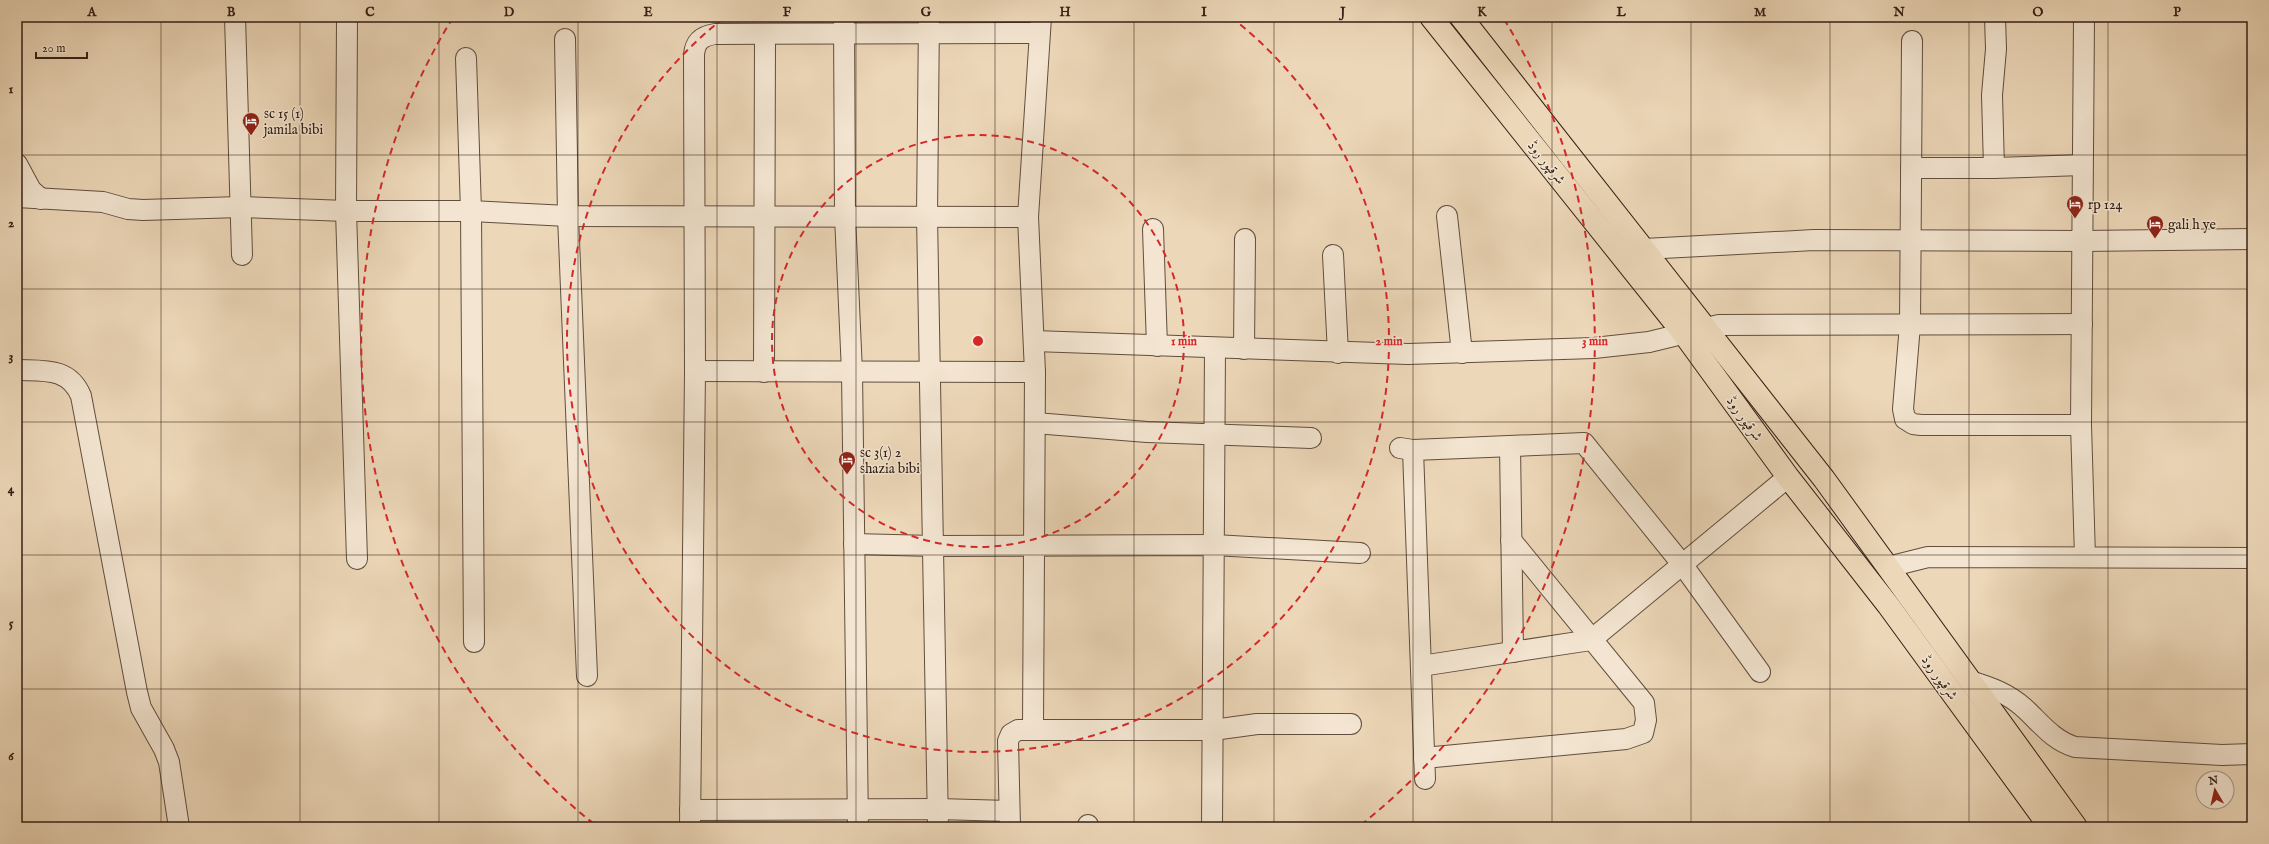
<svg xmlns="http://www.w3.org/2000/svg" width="2269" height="844" font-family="'IM FELL English',Amiri,serif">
<rect width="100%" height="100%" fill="#ecd7b8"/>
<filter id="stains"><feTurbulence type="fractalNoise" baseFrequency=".005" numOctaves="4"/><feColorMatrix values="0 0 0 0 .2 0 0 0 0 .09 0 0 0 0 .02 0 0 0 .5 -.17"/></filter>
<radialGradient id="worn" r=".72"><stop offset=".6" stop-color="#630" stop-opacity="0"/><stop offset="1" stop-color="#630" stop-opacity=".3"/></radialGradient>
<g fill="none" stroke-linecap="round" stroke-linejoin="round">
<defs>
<g id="minor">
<path d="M235,17L242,255"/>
<path d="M347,17L346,211L357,559"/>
<path d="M844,17L845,216L852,372L858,827"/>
<path d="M929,17L927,216L938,827"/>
<path d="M2084,17L2081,425L2085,557"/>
<path d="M565,39L568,216L587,676"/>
<path d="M1912,41L1910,325L1903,409L1905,419L1913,424L1921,425H2081"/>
<path d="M466,58L471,211L474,642"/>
<path d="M17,164L31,190L41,199"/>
<path d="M1911,168H1994L2082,165"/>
<path d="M1994,168L1992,95L1996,49L1995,17"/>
<path d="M17,197L103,202L128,209L143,210L240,207L346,211H471L568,216L1028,217"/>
<path d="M1447,216L1462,353"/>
<path d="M1153,229L1157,346"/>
<path d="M1644,249L1814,240L2082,241L2252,239"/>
<path d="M1333,255L1338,353"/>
<path d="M1034,341L1408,354L1594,348L1649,342L1719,325L2082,324"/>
<path d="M1244,349L1245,239"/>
<path d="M17,370C44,371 69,367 81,396L137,692L141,708L164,749L169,762L179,827"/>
<path d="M695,371L1035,372"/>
<path d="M764,372L765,35"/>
<path d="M1035,423L1147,432L1311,438"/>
<path d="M1510,446L1513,652"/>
<path d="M1400,448L1413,450L1584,443L1682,564L1760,672"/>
<path d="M1413,450L1425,779"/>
<path d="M854,544L933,546L1214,545L1360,553"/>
<path d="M1888,567L1928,557L2252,558"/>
<path d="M1421,666L1591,640L1788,477"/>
<path d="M1970,681C1990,687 2007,693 2023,707C2040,722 2052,740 2075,747L2222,755L2252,754"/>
<path d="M1033,729L1035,372L1028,217L1041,17"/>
<path d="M1424,758L1626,739L1643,733L1646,720L1644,703L1511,540"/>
<path d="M690,810L938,809L1009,811"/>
<path d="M690,827L695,371L694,55C695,41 702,36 715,34L1039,33"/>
<path d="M1010,827L1008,741L1011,734L1018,730H1213L1257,724H1351"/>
<path d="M1088,827V825"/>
<path d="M1212,827L1215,348"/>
</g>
<g id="major">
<path d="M1431,17L1684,334L1788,477L1888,605L2050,827"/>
<path d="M1461,17L1824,479L2076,827"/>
</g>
</defs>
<use href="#minor" stroke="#614e3e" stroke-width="22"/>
<use href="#major" stroke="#332016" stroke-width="24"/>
<use href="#minor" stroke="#f3e5d1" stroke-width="20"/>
<use href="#major" stroke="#ecd7b8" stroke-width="22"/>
</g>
<path fill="none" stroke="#332016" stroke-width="1" stroke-opacity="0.55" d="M161,17V827M300,17V827M439,17V827M578,17V827M717,17V827M856,17V827M995,17V827M1134,17V827M1274,17V827M1413,17V827M1552,17V827M1691,17V827M1830,17V827M1969,17V827M2108,17V827M17,155H2252M17,289H2252M17,422H2252M17,555H2252M17,689H2252"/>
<g fill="none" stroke="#d62828" stroke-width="2" stroke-dasharray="7 5">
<circle cx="978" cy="341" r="206"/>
<path d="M1231 17A411 411 0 1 1 725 17"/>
<path d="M594 824A617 617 0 0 1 452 19M1504 19A617 617 0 0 1 1362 824"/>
</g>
<defs>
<symbol id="hotel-pin" viewBox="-11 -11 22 30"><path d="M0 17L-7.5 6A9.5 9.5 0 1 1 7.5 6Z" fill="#8f2418" stroke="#f3e5d1"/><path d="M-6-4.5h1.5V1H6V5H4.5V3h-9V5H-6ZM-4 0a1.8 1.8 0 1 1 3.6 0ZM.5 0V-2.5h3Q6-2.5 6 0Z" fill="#fff"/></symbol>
</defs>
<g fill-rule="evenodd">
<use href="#hotel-pin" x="241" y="111" width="20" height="27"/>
<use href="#hotel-pin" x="2065" y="194" width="20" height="27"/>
<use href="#hotel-pin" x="2145" y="214" width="20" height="27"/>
<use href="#hotel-pin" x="837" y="450" width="20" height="27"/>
</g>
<g text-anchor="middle" stroke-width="3" stroke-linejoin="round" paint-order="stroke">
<g font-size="14" fill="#332016" stroke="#f3e5d1" text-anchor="start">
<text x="264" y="118">sc 15 (1)<tspan x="264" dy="16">jamila bibi</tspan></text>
<text x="2088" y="209">rp 124</text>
<text x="2168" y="229">gali h ye</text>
<text x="860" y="457">sc 3(1) 2<tspan x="860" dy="16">shazia bibi</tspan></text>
</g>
<g font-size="14" fill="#332016" stroke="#f3e5d1">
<text transform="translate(1547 162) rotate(51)" y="5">شرقپور روڈ</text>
<text transform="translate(1745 418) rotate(54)" y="5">شرقپور روڈ</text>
<text transform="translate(1940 677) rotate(54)" y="5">شرقپور روڈ</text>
</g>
</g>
<circle cx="978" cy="341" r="6" fill="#d62828" stroke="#f3e5d1" stroke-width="2"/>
<g font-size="12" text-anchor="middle" font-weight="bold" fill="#d62828" stroke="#f3e5d1" stroke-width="3" stroke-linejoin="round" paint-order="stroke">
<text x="1184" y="345">1 min</text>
<text x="1389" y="345">2 min</text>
<text x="1595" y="345">3 min</text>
</g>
<rect width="2269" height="844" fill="none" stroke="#ecd7b8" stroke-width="44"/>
<g transform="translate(2215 790) rotate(351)"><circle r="19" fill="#f3e5d1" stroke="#a69686"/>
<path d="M0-3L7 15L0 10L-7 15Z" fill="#8f2418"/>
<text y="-6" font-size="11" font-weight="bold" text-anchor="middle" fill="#332016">N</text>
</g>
<path d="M36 52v6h51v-6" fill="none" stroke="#332016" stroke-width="2"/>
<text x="42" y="52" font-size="12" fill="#332016" stroke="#f3e5d1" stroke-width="3" paint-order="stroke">20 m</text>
<rect x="22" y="22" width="2225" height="800" fill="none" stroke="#332016" stroke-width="1.5"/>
<g font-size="13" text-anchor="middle" font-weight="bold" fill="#332016">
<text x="92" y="16">A</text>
<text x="231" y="16">B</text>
<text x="370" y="16">C</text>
<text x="509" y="16">D</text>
<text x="648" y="16">E</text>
<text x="787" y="16">F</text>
<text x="926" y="16">G</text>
<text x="1065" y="16">H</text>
<text x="1204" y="16">I</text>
<text x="1343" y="16">J</text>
<text x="1482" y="16">K</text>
<text x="1621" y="16">L</text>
<text x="1760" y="16">M</text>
<text x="1899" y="16">N</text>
<text x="2038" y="16">O</text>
<text x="2177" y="16">P</text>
<text x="11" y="93">1</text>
<text x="11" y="227">2</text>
<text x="11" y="360">3</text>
<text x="11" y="493">4</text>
<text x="11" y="627">5</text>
<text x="11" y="760">6</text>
</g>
<rect width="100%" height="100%" filter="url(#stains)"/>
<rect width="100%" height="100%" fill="url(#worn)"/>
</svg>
